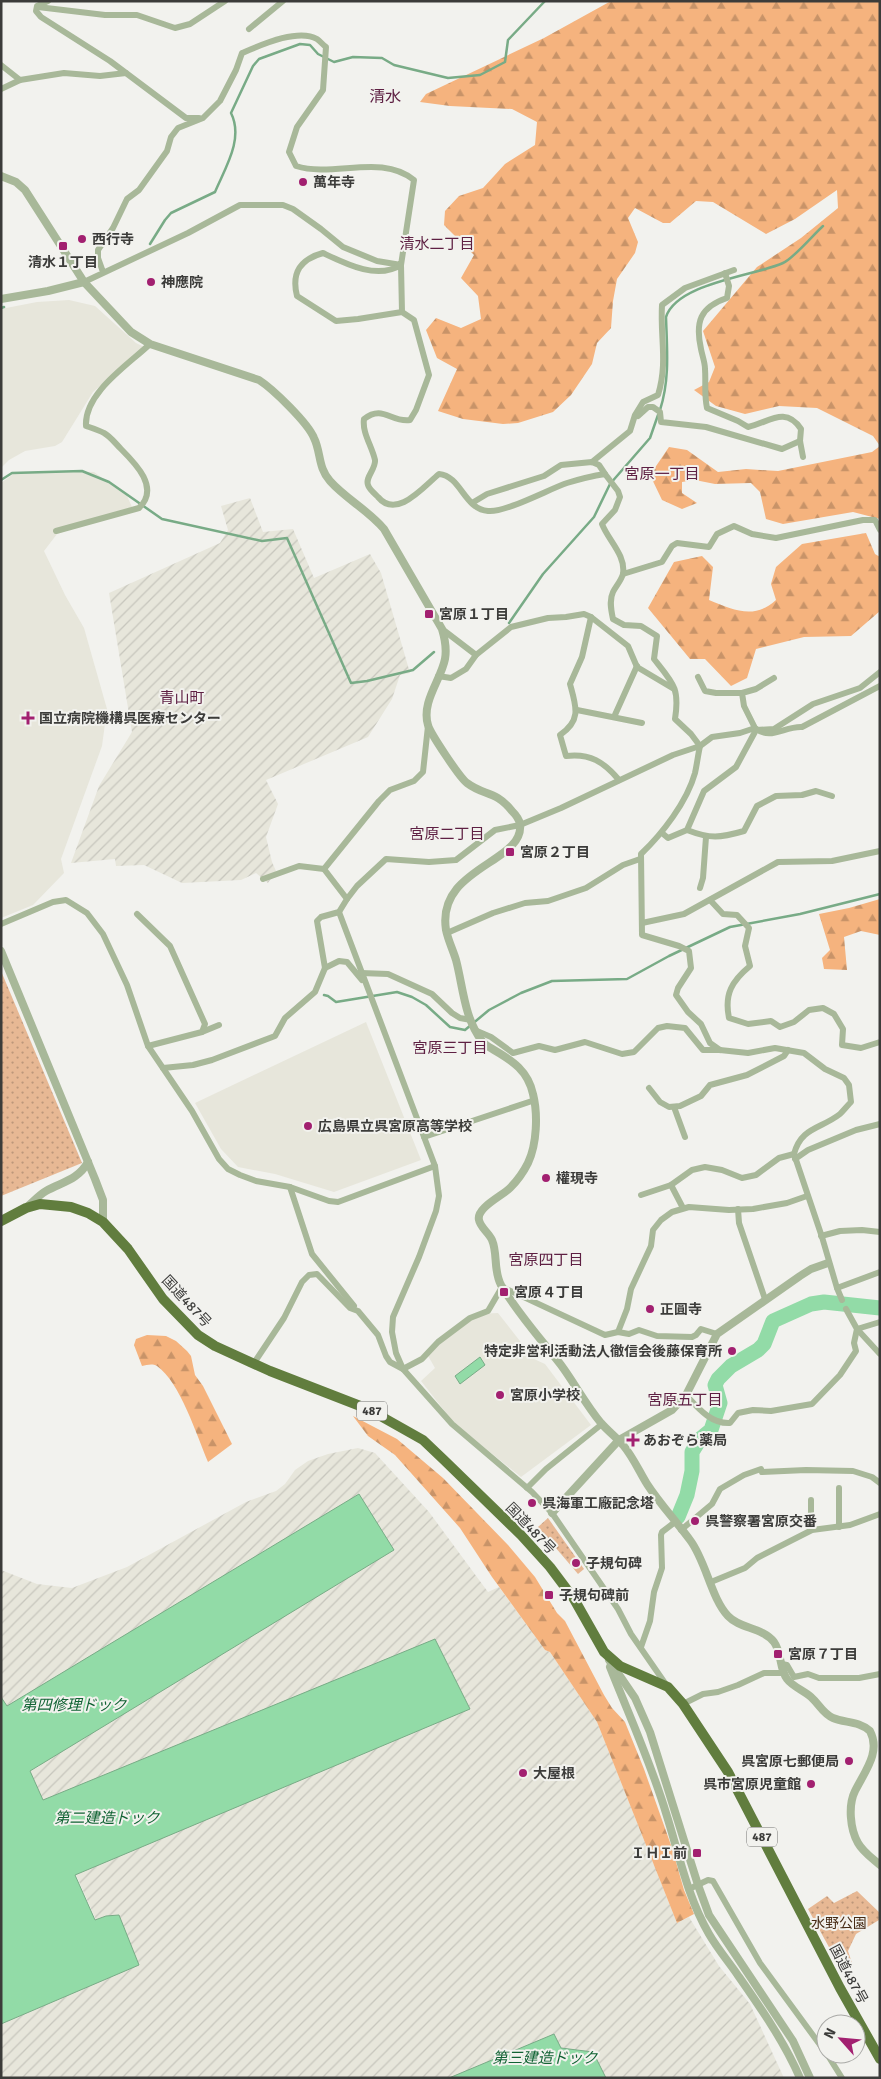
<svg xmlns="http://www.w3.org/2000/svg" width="881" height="2079" font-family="Signika,'Noto Sans JP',sans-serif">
<defs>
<pattern id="industrial-furrows" width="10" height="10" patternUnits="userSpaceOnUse" patternTransform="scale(1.25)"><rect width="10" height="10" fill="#e7e6db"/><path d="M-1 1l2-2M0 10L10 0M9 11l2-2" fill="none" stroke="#c7c6bd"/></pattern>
<pattern id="forest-firs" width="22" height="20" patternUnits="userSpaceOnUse" patternTransform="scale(1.25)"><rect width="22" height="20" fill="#f5b37e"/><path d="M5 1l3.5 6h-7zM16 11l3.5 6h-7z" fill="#c89368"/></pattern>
<pattern id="park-dots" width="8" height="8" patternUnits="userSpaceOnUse" patternTransform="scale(1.25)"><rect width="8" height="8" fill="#e7b894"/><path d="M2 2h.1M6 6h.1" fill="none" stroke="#bc977a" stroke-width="1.8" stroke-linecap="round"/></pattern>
</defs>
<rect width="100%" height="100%" fill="#f2f2ee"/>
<g fill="#e7e6db">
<path d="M69,300L95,306L136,343L144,347L93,392L62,442L55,446L25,451L9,460L1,468V309L37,302Z"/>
<path d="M56,471L94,472L127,496L132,507L57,534L44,551L65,595L84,628L107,709L102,746L61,859L64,873L33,905L1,918V483L12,475V473Z"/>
<path d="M366,1022L421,1160L334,1192L275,1174L238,1167L221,1149L195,1103Z"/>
<path d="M498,1313L534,1359L545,1364L591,1425L521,1477L454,1423L421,1381L435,1368L427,1354L477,1314Z"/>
</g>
<g fill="url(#industrial-furrows)">
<path d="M250,498L263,532L293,529L314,578L370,554L381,573L410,673L400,675L392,699L368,737L266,780L278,804L266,837L272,862L276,871L268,883L256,873L241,880L182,883L144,865L116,866L115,859L71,863L99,786L132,732L109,593L220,543L228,530L221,506Z"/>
<path d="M358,1448L375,1453L429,1512L488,1592L499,1587L545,1650L550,1652L597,1722L677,1923L689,1917L719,1966L750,2004L784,2078H1V2024L138,1964L106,1916L96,1920L30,1771L40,1766L1,1697V1570L37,1584L72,1588L127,1567L246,1502L276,1491L285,1484L295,1470L308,1461L328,1454Z"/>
</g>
<g fill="url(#forest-firs)">
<path d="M611,1H880V446L873,436L817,408L779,406L745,414L716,406L694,390L709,382L715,367L703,331L757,267L801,238L838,208L837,190L795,219L766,234L713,202L696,201L670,223H663L635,208L628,218L638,242L635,253L617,279L613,301L611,328L597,343L592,364L571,395L553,412L518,423L503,424L463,419L438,411L457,369L437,358L426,330L436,318L461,328L481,319L478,296L461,278L474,255L444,225L445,211L459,196L483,188L505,164L535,145L537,122L512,109L450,106L420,102L426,94L544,38Z"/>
<path d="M880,446V519L853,512L783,524L766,519L760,492L751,483L715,484L695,480L682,482V493L697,503L682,509L662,500L650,475L669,447L687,450L718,472L746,469L778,471L872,452Z"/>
<path d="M866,533L875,554L880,557V611L851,636L804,637L756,649L747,678L731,686L705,659H690L648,608L674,562L702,556L713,567L709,600C734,610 754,620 776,600L771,584L776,567L802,544Z"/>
<path d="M880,899V935L861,931L844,937L847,970L824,969L822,958L830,950L819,914L849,908Z"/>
<path d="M147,1335L166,1336L176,1341L187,1351L191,1356L195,1375L203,1386L232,1444L208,1462C197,1436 180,1382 157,1366C152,1363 147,1365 142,1366L134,1345L136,1339Z"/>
<path d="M353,1416L397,1439L443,1478L508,1545L535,1577L557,1613L565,1621L604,1695L612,1708L625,1722L644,1769L672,1848L684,1890L694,1914L677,1923L597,1722L550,1652L545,1650L492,1577L460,1528L395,1455L368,1436Z"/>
</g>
<g fill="url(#park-dots)">
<path d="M1,971L82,1163L1,1196Z"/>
<path d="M548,1518L584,1569L578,1574L538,1527Z"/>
<path d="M857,1891L880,1913L879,1920L856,1934L848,1951L852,1963L841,1969L808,1909L827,1896L834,1903Z"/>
</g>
<g fill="#92dba7" stroke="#78ab86">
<path d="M480,1357L485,1365L460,1384L455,1376Z"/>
<path d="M359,1494L394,1550L30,1771L43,1800L435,1639L470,1709L75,1875L95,1920L106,1916L119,1915L139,1965L1,2024V1697L7,1706Z"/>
<path d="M554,2034L561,2048L593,2052L606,2078H449Z"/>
</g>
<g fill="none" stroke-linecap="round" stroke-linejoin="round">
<g stroke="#78ab86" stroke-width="2.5">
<path d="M150,244L165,220L171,213L215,192C225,168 244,139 231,113L253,66L259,59L300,44L310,45L318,54L334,62L353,57L382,58L394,65L448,78L480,75L505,62L508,40L545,1"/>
<path d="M1,308L4,307"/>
<path d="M660,410C670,379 667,349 666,317C677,283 754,276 783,263C793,259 814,234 823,226"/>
<path d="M1,480L12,473L82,471L109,482L162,519L262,541L287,538L351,683L367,681L413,670L434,652"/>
<path d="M509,623L543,574L594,517L610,484L650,438L658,415"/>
<path d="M324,995L328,996L336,1002L397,992L412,997L426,1005L450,1027L465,1030L489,1010L521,993L552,981L627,979L669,956L730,927L800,914L880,894"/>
</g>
<path stroke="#92dba7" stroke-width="15" d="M678,1517L687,1495L692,1471V1452L700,1439L711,1430L720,1403L715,1385L718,1379L731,1366L758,1350L764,1344L773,1321L811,1304L824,1302L880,1308"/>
<g stroke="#a8b899" stroke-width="6">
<path d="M48,1L37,6L36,11L41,17L110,61L186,118H199"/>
<path d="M38,7L105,15H137L175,28L190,24L225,1"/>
<path d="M249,29L283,1"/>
<path d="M1,65L20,80"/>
<path d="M1,89L20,80L64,73L100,76L126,73"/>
<path d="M725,273L729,286L727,298C700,307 695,322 701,349C702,355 705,362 705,369C706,382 704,394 707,408L738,421L748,427C768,423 785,405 801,429L800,441L803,457"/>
<path d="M84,282L188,233L240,205H283L293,209L321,229L343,247L377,261L401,265L414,180C381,153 334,178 296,166L289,152L297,127L323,90L326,47C323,45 320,41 317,39C298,28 261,45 242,53L236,70L220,101L203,118L178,128L171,137L167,151L139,190L127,199L113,228L98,250V258L103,272"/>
<path d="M402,312L401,265C377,280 346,264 323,253C301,259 291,272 297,296L336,321L358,319L402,312L414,320L429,375L416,410L410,420C391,423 383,404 364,419C362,433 372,446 375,460C376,469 365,477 368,485C369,489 375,494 378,497C397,520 424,486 439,474C461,476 464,509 488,511C505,513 549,489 567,483C580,479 592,476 605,474L618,491L620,497L615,510L602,524C608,540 626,555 623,574C621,581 616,586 613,592C609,600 611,610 613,619L624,625L641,626L657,636L654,659C673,683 680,688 675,719L691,734L700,746C698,755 697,764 695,773C687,802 662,834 641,854L642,935L679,946L689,951L691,968L678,988L676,995L688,1012L701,1024L710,1043L720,1050"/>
<path d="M638,416L648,407H653L660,412L661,422L706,427L782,449L800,441"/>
<path d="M592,462L630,431L635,415L643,402L658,395C668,362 660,338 662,305L685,288L734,270"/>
<path d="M472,503L487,494L544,476L561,465L592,462L599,465L605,474"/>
<path d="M56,531L139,508C160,488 136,464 121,449C116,444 110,436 104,433C99,430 92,428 86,426C84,393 128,365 150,344"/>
<path d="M623,574L662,562L672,546L677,543L709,547L717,534L734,526L752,534L776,538L863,520H875L880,530"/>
<path d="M591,617L582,657L570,684C576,706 582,720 560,735L566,756C590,753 604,762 619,780"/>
<path d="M442,629L476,655"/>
<path d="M438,676L451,678L466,669L476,655L511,627L548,618L566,617L584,614L591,617L628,646L637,667L674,689"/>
<path d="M698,677L705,691L716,693H742"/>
<path d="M577,710L642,723"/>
<path d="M614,717L637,666"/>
<path d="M755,728L744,706L742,693L756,689L774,678"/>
<path d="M687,830C710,839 720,838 744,831L757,806L776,796L802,795L816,791L832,796"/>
<path d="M662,833L668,838L687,830L704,791L736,767L756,730L774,729L813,704L860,688L880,672"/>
<path d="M263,879L299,866L324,869"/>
<path d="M700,888L703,878L706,837"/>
<path d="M347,899L357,886L386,859L429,862L456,860L495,830L520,825L561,808L673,755L700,746L712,737L740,733L755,728C771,741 784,726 802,727L880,686"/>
<path d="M710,900L723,914L737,915L749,928L745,946L750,966C732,981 724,994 729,1018L748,1024L771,1021L780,1027L794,1022L809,1010L823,1008L834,1014L843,1029L842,1045L861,1048L880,1042"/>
<path d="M339,912L435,1166L439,1196L436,1211L419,1257L393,1317L392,1332L396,1353L403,1369L452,1424L532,1492L552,1513L618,1609L631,1634L667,1686"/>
<path d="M137,914L170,946L205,1024L202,1032L148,1046"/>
<path d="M642,923L684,914L778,862L832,861L880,851"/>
<path d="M1,924L53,902L66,900L87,913L103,934L127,985L148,1046L192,1111L219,1159L228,1169L240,1175L256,1181L290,1187L329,1201L338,1202L435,1166"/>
<path d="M447,933L493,913L525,903L548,901L586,888L623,865L640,859"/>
<path d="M325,968L339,961L347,962L362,980"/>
<path d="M361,973L388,974L432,994L452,1013L460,1018L471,1020"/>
<path d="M477,1031L491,1037L513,1053L539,1046L555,1050L585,1042L622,1054L634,1052L658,1028L667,1026L685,1028L703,1050H720L748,1053L775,1048L804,1053L825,1069L844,1078L849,1085L851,1102C847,1106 844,1110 840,1114C821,1129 801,1127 794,1154L822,1237L837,1288"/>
<path d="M202,1032L219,1025"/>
<path d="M163,1068L193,1065L212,1060L275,1036L285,1018L315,992L325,968L317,921L321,917L339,912L347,899L324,869L379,801L390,790L414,781L423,772L428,726"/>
<path d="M649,1088L660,1102L669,1107L680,1106L701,1096L710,1085L747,1075L784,1056L788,1050"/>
<path d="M674,1107L685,1137"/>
<path d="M424,1137L535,1100"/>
<path d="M795,1159L808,1150L856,1130L880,1124"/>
<path d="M671,1185L683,1208"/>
<path d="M290,1187L312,1254L354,1306"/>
<path d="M641,1195L671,1185L692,1170L705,1167L722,1170L742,1178L756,1175L779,1158L794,1154"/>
<path d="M738,1209L739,1223L765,1299"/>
<path d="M821,1236L840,1231L862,1230L880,1232"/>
<path d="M842,1300L837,1288L880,1272"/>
<path d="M880,1322L857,1329L880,1354"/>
<path d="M618,1332L627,1309L631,1289L651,1246L653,1230L661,1220L672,1212L689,1207L729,1210L753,1209L787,1203L807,1196"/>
<path d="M254,1363L284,1318L302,1282L309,1275L317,1274L350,1308L358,1311L378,1335L386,1356L390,1362L403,1369L422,1359L438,1342L470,1318L488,1311L502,1287L605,1335L618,1332L629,1334L639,1330L657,1336L692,1337L696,1335L701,1329L717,1334"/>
<path d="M686,1395C698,1408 711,1424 730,1423L738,1413L753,1410L771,1411L812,1404L840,1375L856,1351L854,1343L857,1329L846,1309"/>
<path d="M762,1472L806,1470L853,1471L872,1477L880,1483"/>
<path d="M527,1488L546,1469L602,1424"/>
<path d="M839,1527V1488"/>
<path d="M681,1530L712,1504L720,1489L744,1475L761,1469"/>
<path d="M811,1530V1500"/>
<path d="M711,1582L745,1568L757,1558L812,1530L850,1525L880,1514"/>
<path d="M641,1647L650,1621L654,1592L662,1568L661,1535L662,1532L675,1522"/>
<path d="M782,1664L787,1665L794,1677L808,1674L819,1678H859L880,1674"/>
<path d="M683,1704L703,1694L718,1692L738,1685L764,1673H784"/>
<path d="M689,1889L708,1880L713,1881L760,1963L826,2053"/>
<path d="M827,2054L842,2078"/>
</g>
<g stroke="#a8b899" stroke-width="8">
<path d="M1,176L16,182L25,190L84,282L131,332L150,344L259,380C273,389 308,423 314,438C321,452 318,468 330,481C346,499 368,510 384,529L442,629C445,639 447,648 445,659C441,680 421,702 428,725C430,733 460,778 467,783C484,796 495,790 512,811C515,814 519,819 520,824C525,863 436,867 446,930C448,940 453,950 456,960C463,986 464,1018 482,1041C485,1045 489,1047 494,1050C513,1061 528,1071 533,1094C538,1114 537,1144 528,1163C524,1171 516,1182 510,1188C502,1196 476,1208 479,1220C480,1227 489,1233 492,1240C498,1254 493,1270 501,1285C518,1314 541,1339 561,1365C575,1384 586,1405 601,1423C608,1431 616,1437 623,1445C633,1457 639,1471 647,1484C660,1504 676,1521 690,1540C706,1561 711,1598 728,1616C740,1629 762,1627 774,1642C782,1653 779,1668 787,1679C792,1686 804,1691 811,1697C819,1704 823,1714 833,1718C845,1723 859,1721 870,1731C881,1752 865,1771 855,1791C848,1805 850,1829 858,1843C863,1852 872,1858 880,1865"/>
<path d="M1,299L48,291L84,282"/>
<path d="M1,951L95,1179L103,1200V1222"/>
<path d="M27,1207C33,1202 39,1195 46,1191C62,1182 78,1180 88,1162"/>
<path d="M552,1513L619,1440L672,1410L686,1395L717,1334L800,1276L811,1269L828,1263"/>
<path d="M609,1660L635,1698L650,1732L698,1885L709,1915L793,2041L810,2078"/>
<path d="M610,1667C629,1715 651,1763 666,1813C679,1854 687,1896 709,1934C717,1948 728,1961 737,1974C760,2007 784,2041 800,2078"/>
</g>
<path stroke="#617d3e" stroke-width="10" d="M1,1221L26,1208L40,1204L71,1207L88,1213L103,1222L128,1249L163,1299L198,1335L215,1346L270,1371L368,1409L423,1440L444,1460L521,1535L550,1567L574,1599L604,1652L620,1666L668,1687L683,1704L728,1772L840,1988L880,2059"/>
</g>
<g fill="#a22070" stroke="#f2f2ee" stroke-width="2">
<circle cx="303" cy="182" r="5"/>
<circle cx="82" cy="239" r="5"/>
<rect x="58" y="241" width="10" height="10" rx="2.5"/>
<circle cx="151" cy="282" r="5"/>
<rect x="424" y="609" width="10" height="10" rx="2.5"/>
<path d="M25.5 710.5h5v5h5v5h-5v5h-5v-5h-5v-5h5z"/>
<rect x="505" y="847" width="10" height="10" rx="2.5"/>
<circle cx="308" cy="1126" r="5"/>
<circle cx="546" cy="1178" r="5"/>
<rect x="499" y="1287" width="10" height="10" rx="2.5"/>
<circle cx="650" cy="1309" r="5"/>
<circle cx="732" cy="1351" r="5"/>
<circle cx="500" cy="1395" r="5"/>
<path d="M630.5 1432.5h5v5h5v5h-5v5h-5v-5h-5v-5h5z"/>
<circle cx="532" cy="1503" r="5"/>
<circle cx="695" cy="1521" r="5"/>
<circle cx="576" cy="1563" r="5"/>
<rect x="544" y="1590" width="10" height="10" rx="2.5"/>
<rect x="773" y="1649" width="10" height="10" rx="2.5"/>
<circle cx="849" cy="1761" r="5"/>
<circle cx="523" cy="1773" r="5"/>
<circle cx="811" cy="1784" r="5"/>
<rect x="692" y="1848" width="10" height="10" rx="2.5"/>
</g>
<g text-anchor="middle" stroke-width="4" stroke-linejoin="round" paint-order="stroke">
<g fill="#f2f2ee" stroke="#737370" stroke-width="1">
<rect x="357" y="1401.5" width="30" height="19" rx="4"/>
<rect x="747" y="1827.5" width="30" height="19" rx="4"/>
</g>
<g font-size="12" font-weight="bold" fill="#3c3c3a">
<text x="372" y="1415">487</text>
<text x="762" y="1841">487</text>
</g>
<g font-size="14" font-weight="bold" fill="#3c3c3a" stroke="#f2f2ee" text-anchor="start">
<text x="313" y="187">萬年寺</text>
<text x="92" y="244">西行寺</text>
<text x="63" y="267" text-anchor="middle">清水１丁目</text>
<text x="161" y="287">神應院</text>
<text x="439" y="619">宮原１丁目</text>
<text x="39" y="723">国立病院機構呉医療センター</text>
<text x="520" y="857">宮原２丁目</text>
<text x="318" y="1131">広島県立呉宮原高等学校</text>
<text x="556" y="1183">權現寺</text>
<text x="514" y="1297">宮原４丁目</text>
<text x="660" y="1314">正圓寺</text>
<text x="722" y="1356" text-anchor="end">特定非営利活動法人徹信会後藤保育所</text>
<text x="510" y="1400">宮原小学校</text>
<text x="643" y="1445">あおぞら薬局</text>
<text x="542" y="1508">呉海軍工廠記念塔</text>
<text x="705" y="1526">呉警察署宮原交番</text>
<text x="586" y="1568">子規句碑</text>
<text x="559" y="1600">子規句碑前</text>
<text x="788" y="1659">宮原７丁目</text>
<text x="839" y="1766" text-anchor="end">呉宮原七郵便局</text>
<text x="533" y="1778">大屋根</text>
<text x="801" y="1789" text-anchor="end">呉市宮原児童館</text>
<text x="687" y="1858" text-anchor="end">ＩＨＩ前</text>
</g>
<g font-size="14" fill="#3c3c3a" stroke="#f2f2ee">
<text transform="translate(187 1301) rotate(47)" y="5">国道487号</text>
<text transform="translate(531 1528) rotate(46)" y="5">国道487号</text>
<text transform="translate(849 1974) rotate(62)" y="5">国道487号</text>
</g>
<g font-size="14" fill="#462a14" stroke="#f2f2ee">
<text x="839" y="1928">水野公園</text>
</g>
<g font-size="15" fill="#5e2043" stroke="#f2f2ee">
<text x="437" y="249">清水二丁目</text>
<text x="662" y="479">宮原一丁目</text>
<text x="182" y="703">青山町</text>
<text x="447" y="839">宮原二丁目</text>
<text x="450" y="1053">宮原三丁目</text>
<text x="546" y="1265">宮原四丁目</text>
<text x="685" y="1405">宮原五丁目</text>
</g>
<g font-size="15" font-style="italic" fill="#116334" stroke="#f2f2ee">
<text x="74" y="1710">第四修理ドック</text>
<text x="107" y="1823">第二建造ドック</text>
<text x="545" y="2063">第三建造ドック</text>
</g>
<g font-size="16" fill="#5e2043" stroke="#f2f2ee">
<text x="385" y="102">清水</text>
</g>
</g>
<rect width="881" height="2079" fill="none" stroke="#3c3c3a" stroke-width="5"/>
<g transform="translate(841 2039) rotate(297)"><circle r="24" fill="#f2f2ee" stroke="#a9a9a6"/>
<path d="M0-4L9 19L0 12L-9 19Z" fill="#a22070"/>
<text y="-8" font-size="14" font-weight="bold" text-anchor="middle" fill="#3c3c3a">N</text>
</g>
</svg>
